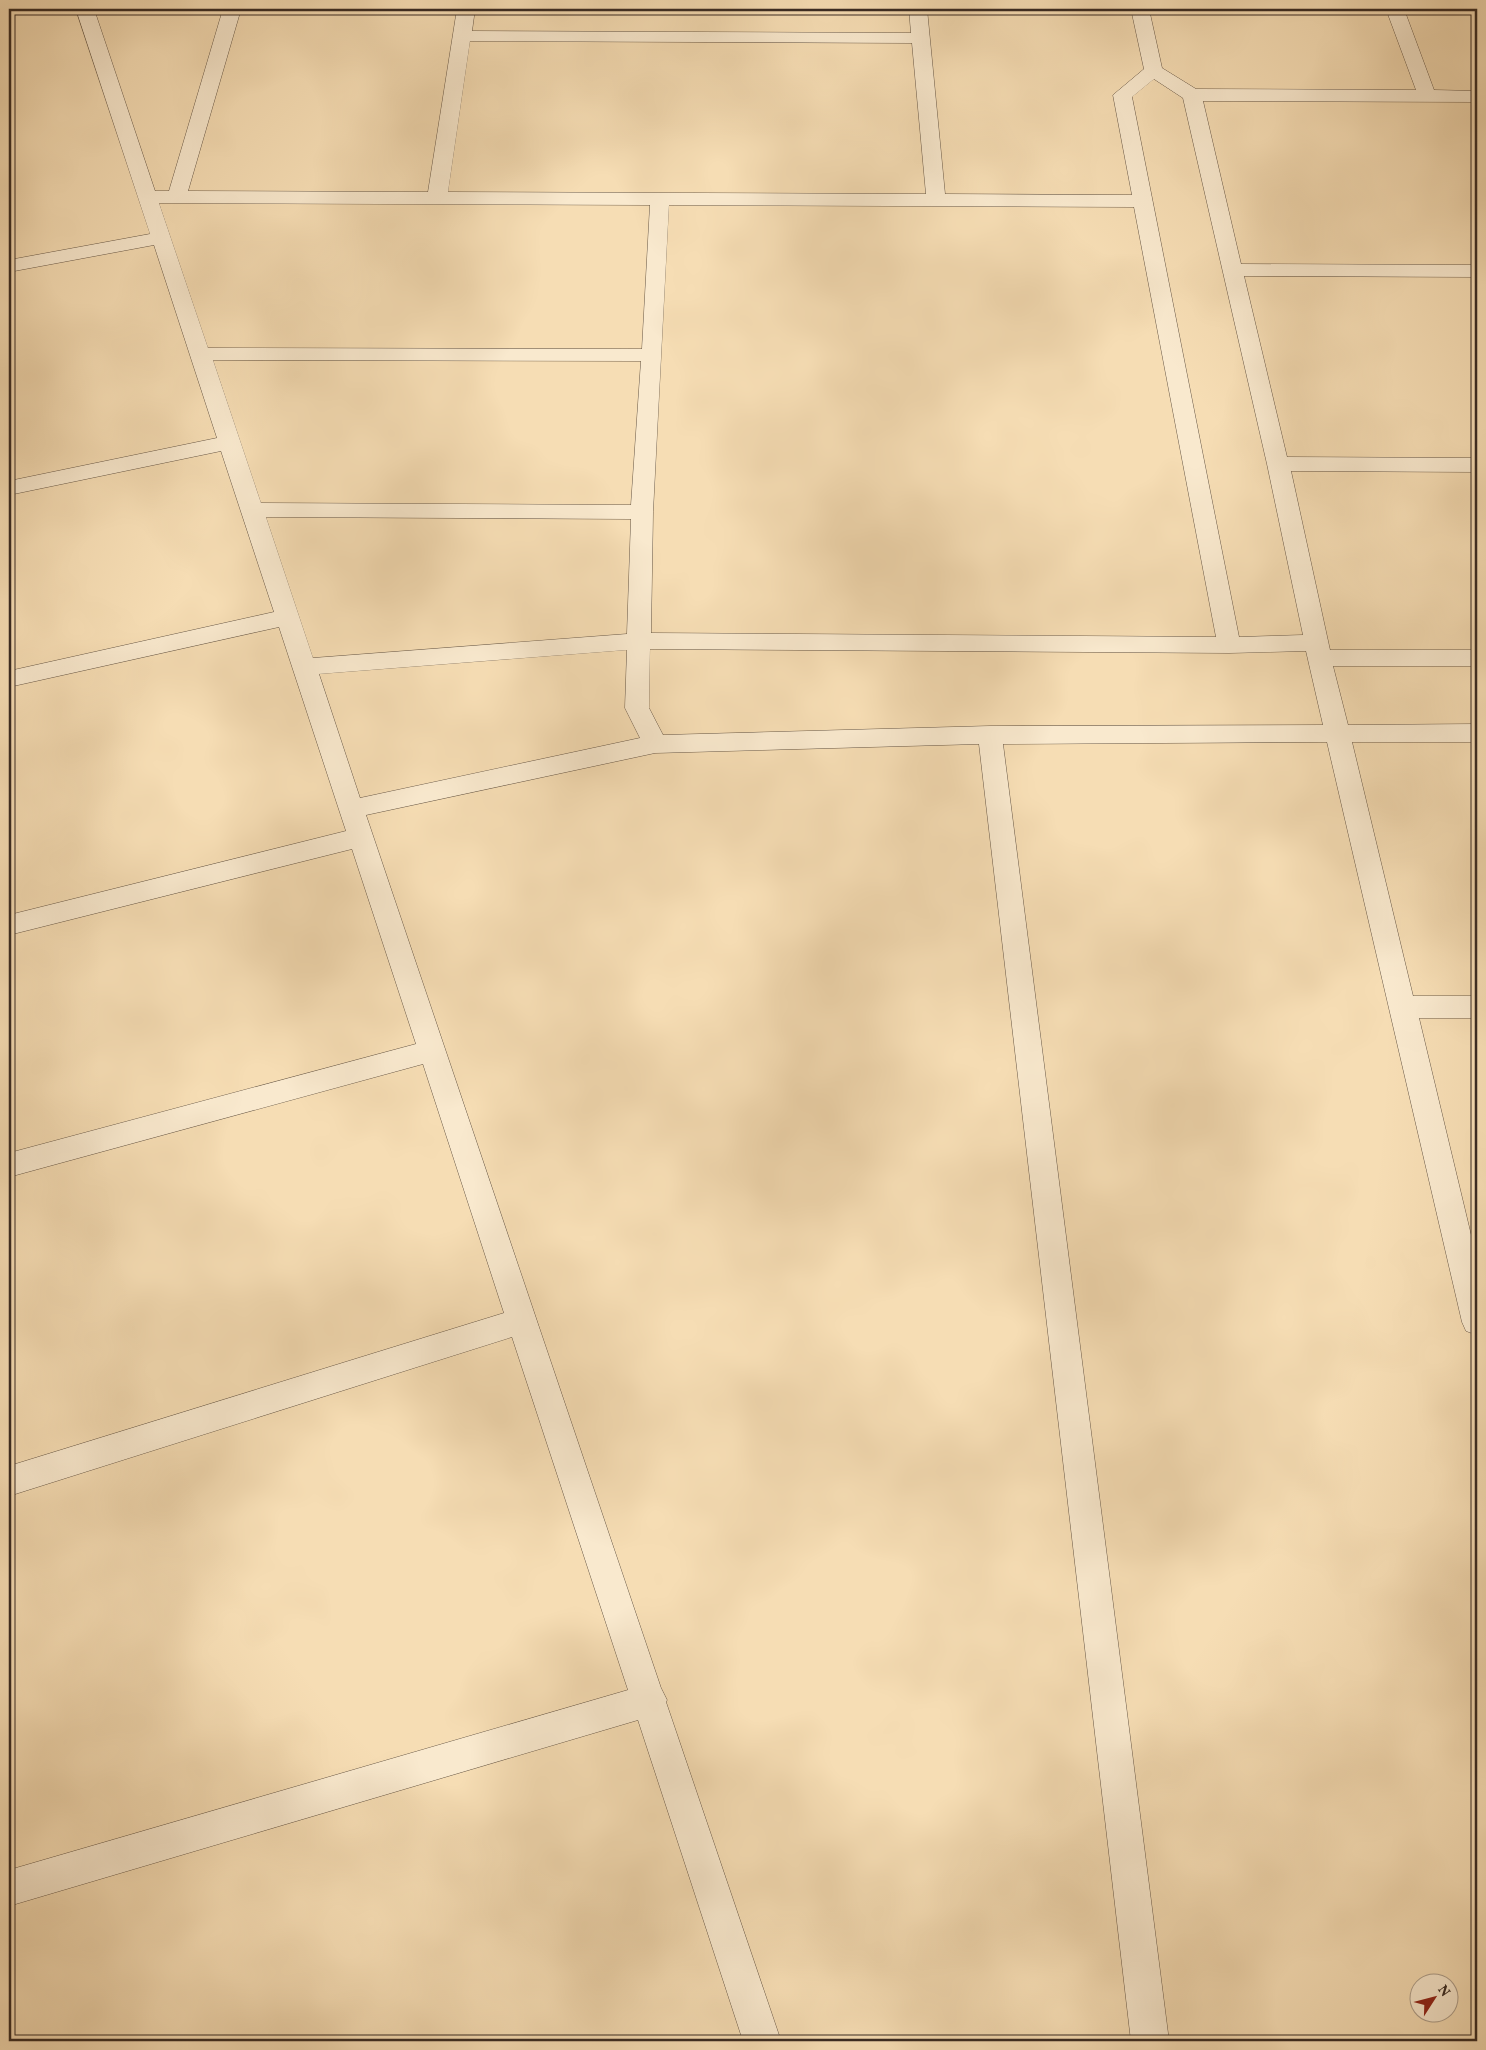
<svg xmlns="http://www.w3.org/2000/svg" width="1486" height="2050" font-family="Vollkorn,serif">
<rect width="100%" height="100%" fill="#f6ddb4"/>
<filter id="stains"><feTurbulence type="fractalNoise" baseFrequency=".004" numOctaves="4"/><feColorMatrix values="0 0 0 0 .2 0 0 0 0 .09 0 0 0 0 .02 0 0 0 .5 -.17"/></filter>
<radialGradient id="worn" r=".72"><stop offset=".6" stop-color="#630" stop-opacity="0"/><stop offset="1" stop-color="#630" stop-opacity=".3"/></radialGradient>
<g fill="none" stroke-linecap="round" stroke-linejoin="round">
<defs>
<path id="minor" d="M76,9H94L155,191H169L223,9H241L188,191L428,192L457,9H475L472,31L911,33L909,9H927L945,194L1132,195L1113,95L1144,69L1131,9H1149L1162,68L1196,89L1416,90L1386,9H1404L1434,90L1477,91V102L1203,101L1241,264L1477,265V277L1244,276L1287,457L1477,458V472L1291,471L1330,650H1477V666H1333L1348,725L1477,724V742H1352L1413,996H1477V1018H1419L1477,1260V1335L1466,1331L1462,1322L1327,742L1003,744L1169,2041H1131L979,744L655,753L366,815L661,1688L667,1700L666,1702L781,2041H743L638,1720L9,1906V1870L628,1690L512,1337L9,1496V1466L504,1313L423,1064L9,1177V1153L416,1044L352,849L9,935V915L346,831L279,627L9,687V671L274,612L221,451L9,495V481L217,438L154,245L9,272V260L150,234ZM470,41L912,43L926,194L448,192ZM1154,79L1183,98L1267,464L1303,635L1239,637L1132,97ZM159,203L650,205L642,349L208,348ZM669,205L1134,207L1216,637L651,633L653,512ZM213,360L641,361L631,505L261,503ZM266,517L631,519L627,634L313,658ZM650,649L1229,653L1306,651L1323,725L990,726L663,735L649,708ZM627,650L625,708L640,738L360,798L319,674Z"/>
</defs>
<use href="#minor" stroke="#685847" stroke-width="1"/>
<use href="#minor" fill="#f9e9ce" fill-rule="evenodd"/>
</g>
<rect width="1486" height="2050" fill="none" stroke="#f6ddb4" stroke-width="30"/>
<rect x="10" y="10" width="1466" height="2030" fill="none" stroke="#392b23" stroke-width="2.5"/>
<rect x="15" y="15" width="1456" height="2020" fill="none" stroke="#392b23"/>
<g transform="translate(1434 1998) rotate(54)"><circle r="24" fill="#f9e9ce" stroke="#ac9d8a"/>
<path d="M0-4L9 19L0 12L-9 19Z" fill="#8f2418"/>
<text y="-8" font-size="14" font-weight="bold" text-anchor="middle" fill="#392b23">N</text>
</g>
<rect width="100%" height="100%" filter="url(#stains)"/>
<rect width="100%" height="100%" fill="url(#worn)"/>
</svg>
